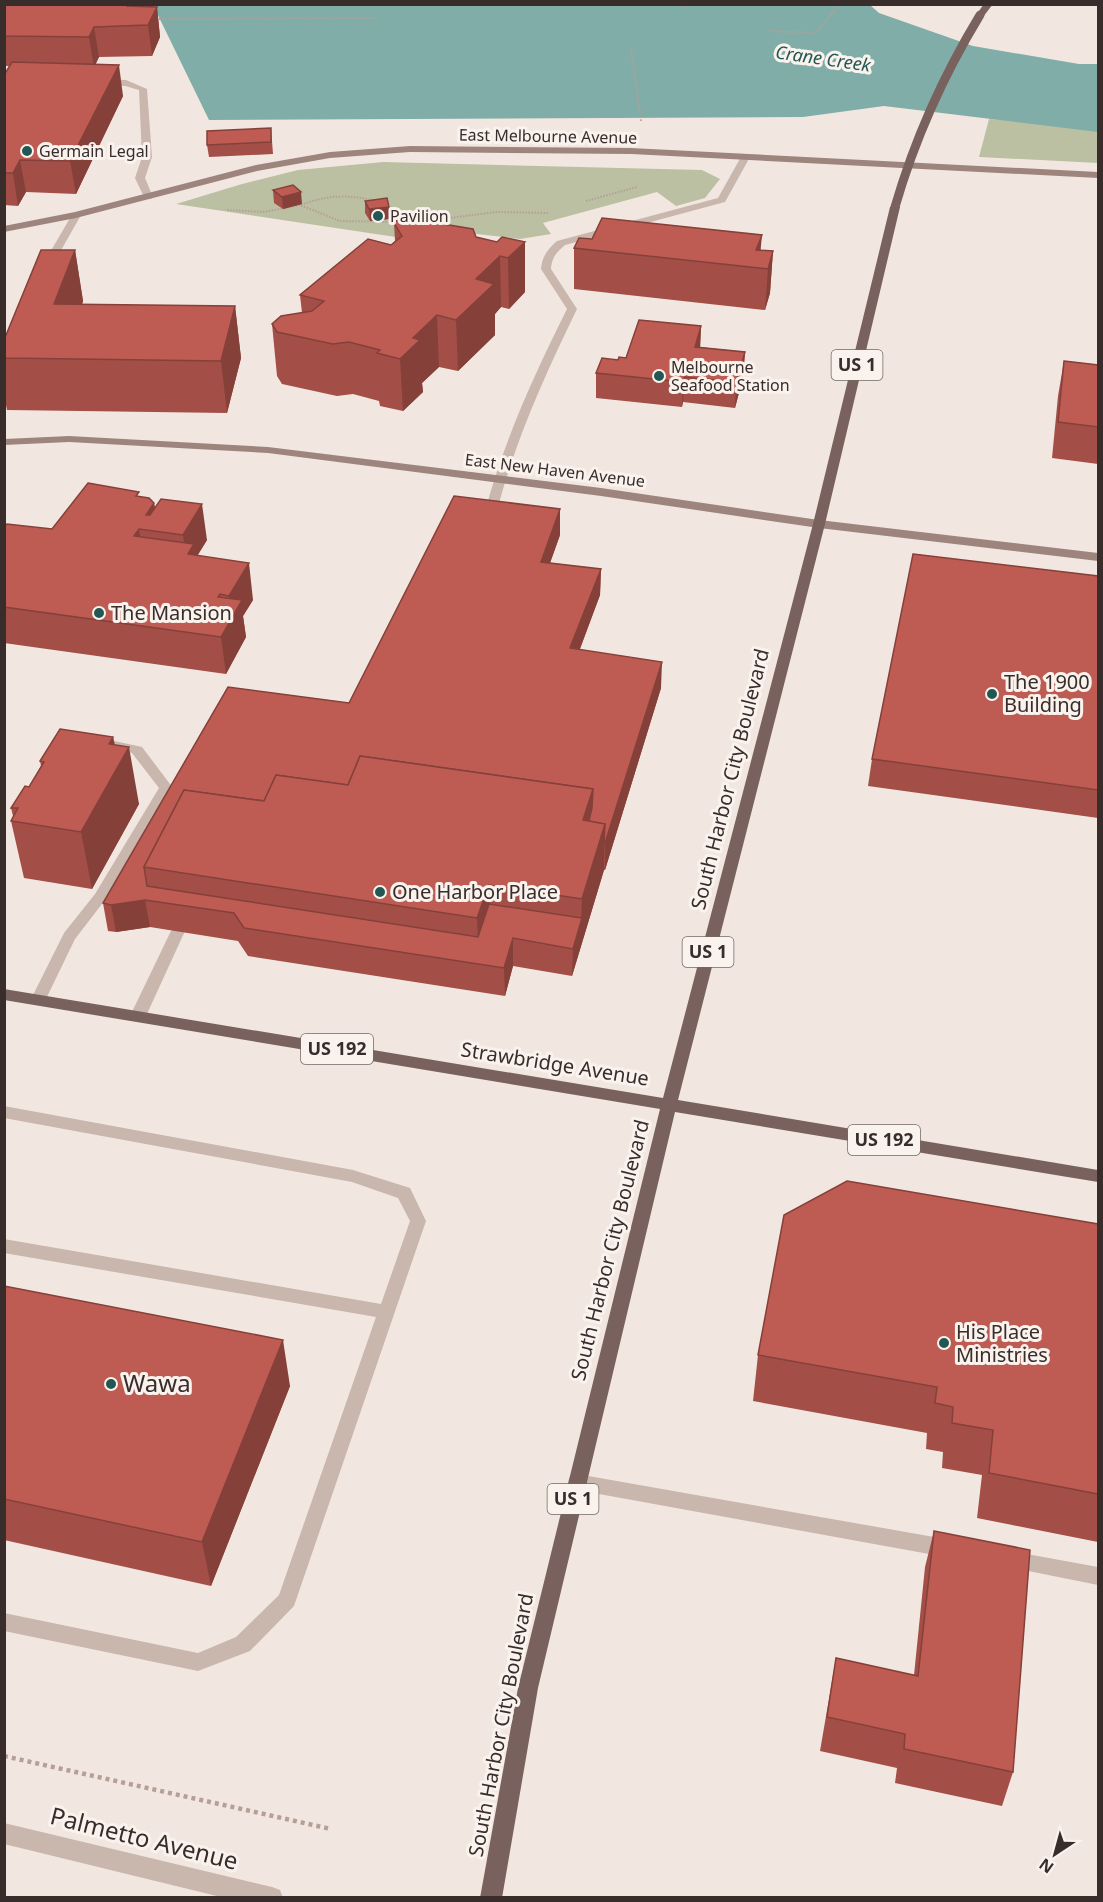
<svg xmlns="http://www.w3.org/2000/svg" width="1103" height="1902" font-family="'Noto Sans',sans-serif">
<rect width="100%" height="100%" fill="#f2e7e0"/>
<g fill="#bac0a1">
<path d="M989,119L1098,126V163L979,157Z"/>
<path d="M383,162L702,170L720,179L705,198L676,206L657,192L543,223L551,234L520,239L477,234L429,242L176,204L242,184L298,170Z"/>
</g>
<path fill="#81ada8" d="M153,5H870L879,13L973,46L1079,64H1098V132L884,106L803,117L209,120Z"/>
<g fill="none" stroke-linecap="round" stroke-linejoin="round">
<g stroke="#b59f97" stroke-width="2" stroke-dasharray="1.5 1.5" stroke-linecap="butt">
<path d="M682,4L686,7"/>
<path d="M156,19L374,18"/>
<path d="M770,31L816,33L840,4"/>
<path d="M631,48L641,121"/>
<path d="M586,201L637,187"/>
<path d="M301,205C326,195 349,194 375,201"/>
<path d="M385,205L394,209L397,214L395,220"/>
<path d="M227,210L264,212L300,205L340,221L400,222"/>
<path d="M433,220L497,212L548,213"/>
</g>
<path stroke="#b59f97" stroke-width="4.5" stroke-dasharray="4 4" stroke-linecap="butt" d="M4,1756L331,1829"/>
<g fill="#c9b6ad" fill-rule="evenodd">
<path d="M100,79L126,80L147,89L152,157L145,178L153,197L151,199H145L135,178L142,157L139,90L125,86L97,84V80Z"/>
<path d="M742,155L750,157L725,202L565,245C556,253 552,257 551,269L577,309C544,377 513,445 495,519L489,523L485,522L483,519C502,445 533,377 567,309L541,269C542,256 548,249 557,241L718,198Z"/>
<path d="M73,213L81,215L51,268H43L42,266Z"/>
<path d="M110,740L142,747L173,788L105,900L75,939L44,1003H34L31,999L64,933L95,894L159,788L132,753L105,747L103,744L105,741Z"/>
<path d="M178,926L185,931L146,1016L143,1020H133L130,1016L171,931Z"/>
<path d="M4,1106L353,1170L410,1188L426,1221L294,1606L250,1651L198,1671L4,1631V1613L198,1653L236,1637L279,1595L376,1317L4,1253V1239L381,1304L410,1221L398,1198L352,1182L4,1118Z"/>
<path d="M577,1474L951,1540L958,1543L961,1549L958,1555L951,1558L577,1490L570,1488L568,1482L570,1476Z"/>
<path d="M1010,1551L1098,1567V1585L1003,1566L1000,1560L1003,1554Z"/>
</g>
<path fill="#c9b6ad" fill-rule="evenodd" d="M4,1823L272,1887L280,1890L283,1898H225L4,1844Z"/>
<g fill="#9d857e" fill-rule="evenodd">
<path d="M410,146L631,148L1098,172V178L631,154L410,152L330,158L257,171L76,218L4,232V226L75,212L256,165L330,152Z"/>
<path d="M69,436L268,447L601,488L819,520L1098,553V561L819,528L601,496L268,453L69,442L4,445V439Z"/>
</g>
<g fill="#79625d" fill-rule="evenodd">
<path d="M984,4H993L983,17H977L976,15Z"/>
<path d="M895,204L900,207L825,524L678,1100L1098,1170V1182L675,1112L538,1688L502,1898H480L518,1688L660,1109L4,1000V989L663,1098L813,524L890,207Z"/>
</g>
<path stroke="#79625d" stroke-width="9" d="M895,207C915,138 943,76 980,15"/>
</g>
<g fill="#a34f47">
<path d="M4,4H135V6L157,7L160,37L152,56L99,57L95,64L123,96L76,194L26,192L18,206L4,205V75L10,66H4Z"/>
<path d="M271,128L273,154L209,157L207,145Z"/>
<path d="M273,190L302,204L283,209L274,203Z"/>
<path d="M365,201L389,207V219L370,221L365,213Z"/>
<path d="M394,223H437L476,237L497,242L502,237L525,292L509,309L501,307L495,314V335L458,371L439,367L422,383L423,392L403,411L380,406L379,401L353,394L337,396L282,384L277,376L272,324L302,313L300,295L391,245L395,241Z"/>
<path d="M592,239L773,251L770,293L765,310L574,289V248Z"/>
<path d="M75,250L83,301L82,305L235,306L241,358L227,413L7,410L4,396V340Z"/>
<path d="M701,326L700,347L745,352L743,377L735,408L683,402L682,407L596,398V373L618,360L626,358Z"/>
<path d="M1064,361L1098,365V464L1052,458L1058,396Z"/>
<path d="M140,497L154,503L155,508L207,540L197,556L253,600L243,616L246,637L226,674L4,643V527L52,529Z"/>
<path d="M560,535L550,563L601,569L600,595L580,649L661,688L605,870H604L572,976L513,966L505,996L248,956L238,941L150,927L116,932L108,931L103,903L228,687L349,703Z"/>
<path d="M1098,576V818L868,786L872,759Z"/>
<path d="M113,737L115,745L139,804L92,889L24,878L11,821L13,816L11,808L29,787L41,766L40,761Z"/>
<path d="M1098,1224V1542L977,1518L982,1475L942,1468L943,1452L926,1449L927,1433L753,1401L758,1355Z"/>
<path d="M4,1286L290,1386L211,1586L4,1540Z"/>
<path d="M934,1531L1013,1772L1002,1806L895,1783L897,1768L820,1751L836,1658L914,1675L925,1567Z"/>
</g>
<g fill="#85403a">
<path d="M157,7L160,37L152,56L148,25Z"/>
<path d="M94,27L99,57L94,68L89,37Z"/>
<path d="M119,65L123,96L76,194L70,161Z"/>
<path d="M20,160L26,192L18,206L13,173Z"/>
<path d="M301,192L302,204L283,209L282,197Z"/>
<path d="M389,207V219L370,221L369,209Z"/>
<path d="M762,235L759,268L756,250Z"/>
<path d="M525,242V292L509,309L508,258Z"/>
<path d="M75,250L83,301L63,356L54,304Z"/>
<path d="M773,251L770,293L765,310L768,269Z"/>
<path d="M500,256L501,307L495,314V335L458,371L456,320L476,279Z"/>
<path d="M235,306L241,358L227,413L221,361Z"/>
<path d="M437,315L439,367L422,383L423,392L403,411L400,359L413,338Z"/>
<path d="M701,326L700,351L695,347Z"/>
<path d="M745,352L743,377L735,408L736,382Z"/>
<path d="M685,377L683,402L682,407L683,382Z"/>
<path d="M154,503L159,531L146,515Z"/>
<path d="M202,504L207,540L188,571L183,535Z"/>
<path d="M560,509V535L541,588V562Z"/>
<path d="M139,529L145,565L134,536Z"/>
<path d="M249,563L253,600L243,616L246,637L226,674L221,637L218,597L220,594L224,631L232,617L229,596Z"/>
<path d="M601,569L600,595L570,675V648Z"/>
<path d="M662,662L661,688L605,870V843Z"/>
<path d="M113,737L118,766L129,747L139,804L92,889L81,832L109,744Z"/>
<path d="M593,789L592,836L583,820Z"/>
<path d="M605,824L604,870L572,976L573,949L581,920L582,899Z"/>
<path d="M489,885L490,931L479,965L477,918Z"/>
<path d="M145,900L150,927L116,932L111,905Z"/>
<path d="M513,938V966L505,996L504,968Z"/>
<path d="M283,1340L290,1386L211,1586L202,1542Z"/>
</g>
<g fill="#be5c53" stroke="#85403a" stroke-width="1.5">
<path d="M7,4H127V6L157,7L148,25L94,27L89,37L4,36V8Z"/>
<path d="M12,62L119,65L70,161L20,160L13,173H4V75Z"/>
<path d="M271,128V142L207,145V131Z"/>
<path d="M293,185L301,192L282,197L273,190Z"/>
<path d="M387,198L389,207L369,209L365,201Z"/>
<path d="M419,214L435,217L437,223L473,229L476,237L497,242L502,237L525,242L508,258L500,256L476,279L494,284L456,320L437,315L413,338L420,340L400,359L377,353L380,350L349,342L333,344L277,332L272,324L281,316L312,311L324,301L300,295L368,239L391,245L402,236L394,223L402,216Z"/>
<path d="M602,218L762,235L756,250L773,251L768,269L574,248L579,238L592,239Z"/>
<path d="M41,250H75L54,304L235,306L221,361L4,358V340Z"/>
<path d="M639,320L701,326L695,347L745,352L736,382L685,377L683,382L596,373L602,358L618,360L619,357L626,358Z"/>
<path d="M1064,361L1098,365V427L1058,422Z"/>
<path d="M88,483L139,492L136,496L149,498L154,503L146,515H150L161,499L202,504L183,535L139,529L134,536L194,544L188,554L249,563L229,596L220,594L218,597L242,600L221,637L4,607V527L7,524L52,529Z"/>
<path d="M454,496L560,509L541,562L601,569L570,648L662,662L605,843H604L605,824L589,821L592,808L593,789L360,756L348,785L276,775L264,801L184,790L144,867L147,886L478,937L489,904L582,918L573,949L513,938L504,968L244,928L234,913L145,900L111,905L103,903L228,687L349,703Z"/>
<path d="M913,554L1098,576V790L872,759Z"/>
<path d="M60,729L113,737L109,744L129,747L81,832L11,821L18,808H11L25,786L29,787L44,762L40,761Z"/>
<path d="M360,756L593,789L583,820L605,824L582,899L489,885L477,918L144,867L184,790L264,801L276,775L348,785Z"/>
<path d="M847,1181L1098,1224V1494L989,1473L993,1430L952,1423L953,1407L935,1403L937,1387L758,1355L784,1215Z"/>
<path d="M4,1286L283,1340L202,1542L4,1499Z"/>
<path d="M934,1531L1030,1550L1013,1772L904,1749L905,1734L827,1717L836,1658L918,1676Z"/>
</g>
<g fill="#235753" stroke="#f9f2ed" stroke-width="2">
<circle cx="27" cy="151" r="6"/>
<circle cx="378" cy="216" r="6"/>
<circle cx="659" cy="376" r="6"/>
<circle cx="99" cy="613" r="6"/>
<circle cx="992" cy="694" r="6"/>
<circle cx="380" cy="892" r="6"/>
<circle cx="944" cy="1343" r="6"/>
<circle cx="111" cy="1384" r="6"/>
</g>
<g text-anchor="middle" stroke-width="6" stroke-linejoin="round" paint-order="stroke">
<g font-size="16" fill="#382d2b" stroke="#f9f2ed">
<text transform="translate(548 136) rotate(1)" y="6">East Melbourne Avenue</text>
<text transform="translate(555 470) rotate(7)" y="6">East New Haven Avenue</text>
</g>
<g font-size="16" fill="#382d2b" stroke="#f9f2ed" text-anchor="start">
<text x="39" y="157">Germain Legal</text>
<text x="390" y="222">Pavilion</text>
<text x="671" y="373">Melbourne<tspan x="671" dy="18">Seafood Station</tspan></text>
</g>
<g font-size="18" font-style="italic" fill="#235753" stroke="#f9f2ed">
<text transform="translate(823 59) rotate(8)" y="6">Crane Creek</text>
</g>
<g fill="#f9f2ed" stroke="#726865" stroke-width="1.5">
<rect x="831.5" y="350" width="51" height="30" rx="4.5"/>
<rect x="682.5" y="937" width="51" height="30" rx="4.5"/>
<rect x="301" y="1034" width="72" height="30" rx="4.5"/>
<rect x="848" y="1125" width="72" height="30" rx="4.5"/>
<rect x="547.5" y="1484" width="51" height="30" rx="4.5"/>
</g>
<g font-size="18" font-weight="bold" fill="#382d2b">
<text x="857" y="371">US 1</text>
<text x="708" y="958">US 1</text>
<text x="337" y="1055">US 192</text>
<text x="884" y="1146">US 192</text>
<text x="573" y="1505">US 1</text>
</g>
<g font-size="20" fill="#382d2b" stroke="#f9f2ed" text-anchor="start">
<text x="111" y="620">The Mansion</text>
<text x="1004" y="689">The 1900<tspan x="1004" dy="23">Building</tspan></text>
<text x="392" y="899">One Harbor Place</text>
<text x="956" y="1339">His Place<tspan x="956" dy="23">Ministries</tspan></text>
</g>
<g font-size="20" fill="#382d2b" stroke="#f9f2ed">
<text transform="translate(730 779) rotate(-76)" y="7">South Harbor City Boulevard</text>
<text transform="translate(555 1064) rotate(9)" y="7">Strawbridge Avenue</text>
<text transform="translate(610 1250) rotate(-76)" y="7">South Harbor City Boulevard</text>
<text transform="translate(501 1725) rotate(-79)" y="7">South Harbor City Boulevard</text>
</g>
<g font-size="24" fill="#382d2b" stroke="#f9f2ed" text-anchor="start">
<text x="123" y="1392">Wawa</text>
</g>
<g font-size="24" fill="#382d2b" stroke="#f9f2ed">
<text transform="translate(144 1839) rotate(14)" y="8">Palmetto Avenue</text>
</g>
</g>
<rect width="1103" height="1902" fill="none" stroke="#382d2b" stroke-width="12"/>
<g transform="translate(1055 1854) rotate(216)" stroke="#f9f2ed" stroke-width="4.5" paint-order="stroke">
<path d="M0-4.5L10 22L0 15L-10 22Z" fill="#382d2b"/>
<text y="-9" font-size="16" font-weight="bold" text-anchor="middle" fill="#382d2b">N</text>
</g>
</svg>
